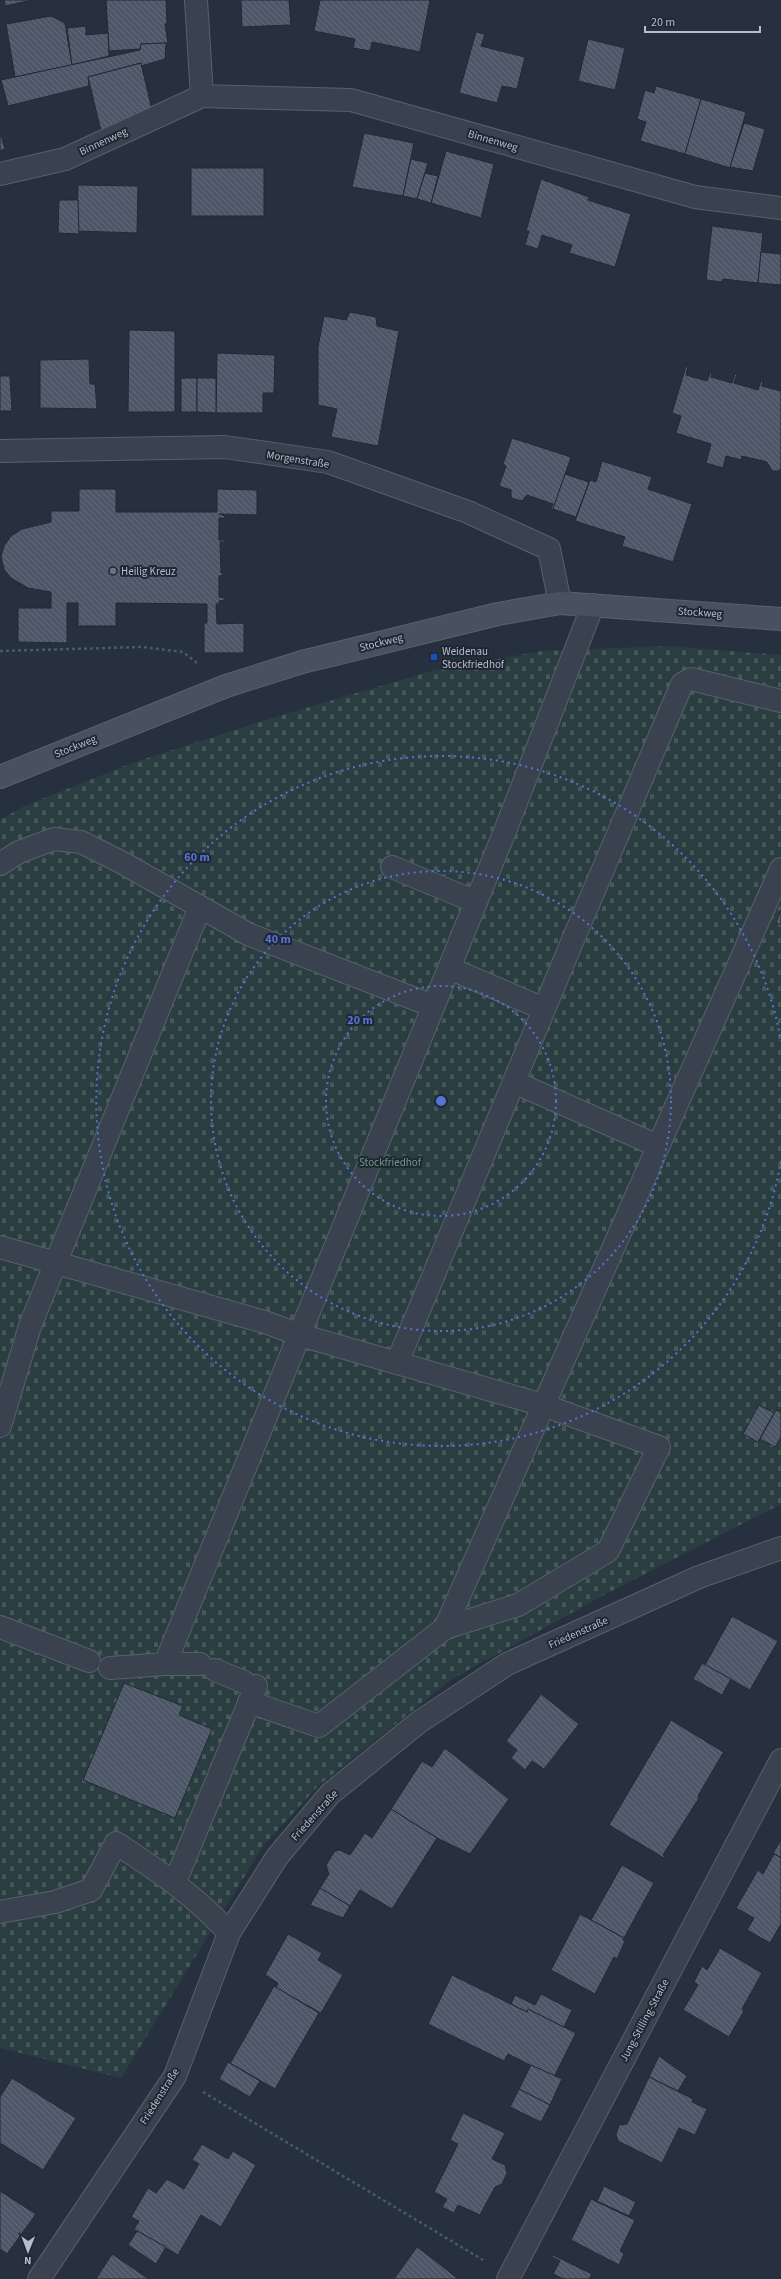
<svg xmlns="http://www.w3.org/2000/svg" width="781" height="2279" font-family="'Source Sans 3',sans-serif">
<defs>
<pattern id="cemetery-stones" width="16" height="16" patternUnits="userSpaceOnUse"><rect width="16" height="16" fill="#2a3e41"/><path d="M2 7V4a2 2 0 0 1 4 0v3zM10 15v-3a2 2 0 0 1 4 0v3z" fill="#47585b"/></pattern>
<pattern id="building-back-hatch" width="6" height="6" patternUnits="userSpaceOnUse"><rect width="6" height="6" fill="#4d5767"/><path d="M-1 5l2 2M0 0l6 6M5-1l2 2" fill="none" stroke="#646d7b"/></pattern>
</defs>
<rect width="100%" height="100%" fill="#27303f"/>
<path fill="url(#cemetery-stones)" d="M667,646L781,655V1504L602,1596L452,1679L318,1786L263,1846L121,2078L0,2048V820L22,807L135,762L279,716L435,670L542,651Z"/>
<g fill="url(#building-back-hatch)" stroke="#222936">
<path d="M4,0H33L5,6Z"/>
<path d="M106,0H166L167,24H165L168,43L141,44L140,49L109,51Z"/>
<path d="M241,0H289L291,25L242,27Z"/>
<path d="M320,0H430L420,52L372,42L370,51L353,48L355,39L314,31Z"/>
<path d="M51,16L65,23L72,65L15,77L6,24Z"/>
<path d="M86,26V35L108,33L109,56L72,65L67,28Z"/>
<path d="M476,32L485,34L481,46L525,57L517,89L502,86L497,103L459,93Z"/>
<path d="M588,39L625,48L615,90L578,81Z"/>
<path d="M166,43L165,59L141,66V63L88,77L89,86L8,106L1,80L140,50L141,44Z"/>
<path d="M141,63L152,110L134,114L136,121L101,131L88,77Z"/>
<path d="M656,86L701,99L685,154L640,141L646,122L637,119L645,90L654,93Z"/>
<path d="M701,99L746,112L730,168L685,154Z"/>
<path d="M744,123L765,129L753,171L730,167Z"/>
<path d="M0,132L5,149L0,151Z"/>
<path d="M364,133L414,143L403,196L352,187Z"/>
<path d="M446,151L494,164L481,218L431,203Z"/>
<path d="M411,159L428,163L417,199L403,196Z"/>
<rect x="191" y="168" width="73" height="48"/>
<path d="M425,173L438,176L431,203L417,199Z"/>
<path d="M541,179L589,197L588,200L631,214L615,267L569,253L572,245L542,235L538,249L525,245L529,231H526Z"/>
<path d="M78,185L138,186L137,233L77,231Z"/>
<path d="M59,200H78L79,234L58,233Z"/>
<path d="M712,226L763,233L758,283L723,279L722,282L706,280Z"/>
<path d="M761,252L781,254V285L758,283Z"/>
<path d="M350,312L376,317L377,326L399,331L378,446L331,437L337,409L318,405V347L324,316L346,320Z"/>
<path d="M129,330L175,331V412H128Z"/>
<path d="M217,353L275,355L274,393H263V413H216Z"/>
<path d="M89,359L90,384H95L97,409L40,408V360Z"/>
<path d="M686,366H688L686,375L707,381L710,373H712L711,377L732,383L735,374H737L734,383L758,390L761,381L763,382L762,386L781,391V468L779,471H772L767,462L742,456L741,460L726,456L723,468L706,463L711,444L676,433L681,416L672,413Z"/>
<path d="M0,376H10L12,411H0Z"/>
<rect x="181" y="378" width="16" height="34"/>
<path d="M197,378H216V413L197,412Z"/>
<path d="M512,438L571,457L553,510L551,509L553,504L527,495L522,501L511,498V490L499,486L506,466L503,464Z"/>
<path d="M602,461L652,477L648,489L692,504L673,562L622,546L625,537L575,521L590,480L596,482Z"/>
<path d="M565,474L589,482L576,517L553,509Z"/>
<path d="M79,489H116V512H217V489L257,490V515L219,514L225,516V518H219V540H225V542H220L221,573L225,575L219,576V597L225,598V600L219,601V604H216L217,624L244,623V653H204V623H207V604L116,603V626H78V603H67V643L18,642V608H51V592L28,588L11,578L4,569L1,557L4,546L11,536L22,529L51,522V511H79Z"/>
<path d="M781,910V925L776,922Z"/>
<path d="M759,1405L774,1413L758,1442L743,1434Z"/>
<path d="M776,1410L781,1412V1437L775,1447L760,1439Z"/>
<path d="M732,1616L778,1641L750,1690L705,1665Z"/>
<path d="M702,1663L731,1679L722,1695L693,1679Z"/>
<path d="M124,1683L183,1706L179,1715L212,1729L175,1818L83,1780Z"/>
<path d="M541,1694L579,1724L544,1769L532,1761L525,1770L511,1758L517,1750L506,1741Z"/>
<path d="M671,1720L725,1753H723L698,1796L699,1798L663,1855L665,1856L664,1858L609,1825Z"/>
<path d="M445,1748L509,1799L470,1854L437,1838L391,1809L422,1761L432,1767Z"/>
<path d="M391,1809L437,1838L392,1909L360,1890L350,1906L320,1888L329,1874L326,1865L335,1851L340,1850L350,1855L365,1833L372,1838Z"/>
<path d="M781,1840V1858L773,1853Z"/>
<path d="M774,1854L781,1858V1924L770,1943L747,1930L754,1918L736,1908L758,1870L763,1874Z"/>
<path d="M622,1865L654,1883L624,1938L591,1920Z"/>
<path d="M320,1888L350,1906L343,1918L310,1905Z"/>
<path d="M580,1914L624,1938L623,1940L625,1941L617,1959L614,1957L595,1994L551,1970Z"/>
<path d="M288,1934L322,1953L318,1960L343,1975L321,2013L276,1988L278,1983L265,1975Z"/>
<path d="M720,1948L762,1973L742,2009L744,2011L729,2037L683,2010L698,1985L694,1982L702,1966L707,1970Z"/>
<path d="M452,1975L527,2012L528,2009L576,2033L554,2077L508,2054L504,2061L428,2024Z"/>
<path d="M274,1986L319,2013L275,2089L228,2062H231Z"/>
<path d="M541,1994L572,2010L564,2027L528,2009L527,2012L511,2004L515,1995L535,2005Z"/>
<path d="M659,2056L687,2076L678,2091L649,2077Z"/>
<path d="M228,2062L260,2081L250,2097L219,2079Z"/>
<path d="M531,2065L562,2079L550,2105L519,2089Z"/>
<path d="M649,2077L693,2099L692,2102L707,2109L695,2135L679,2128L662,2163L618,2141L616,2134L619,2125L627,2124Z"/>
<path d="M12,2078L76,2118L43,2170L0,2143V2097Z"/>
<path d="M519,2089L550,2105L541,2122L510,2107Z"/>
<path d="M463,2113L505,2133L492,2159L505,2165L507,2173L502,2184L495,2187L480,2215L458,2205L454,2213L442,2207L447,2199L434,2192L458,2144L450,2140Z"/>
<path d="M202,2144L228,2159L233,2151L256,2165L221,2227L201,2215L178,2255L137,2231L134,2229L139,2221L131,2217L148,2188L156,2193L167,2179L184,2189L199,2164L192,2160Z"/>
<path d="M604,2186L636,2202L629,2216L597,2201Z"/>
<path d="M0,2191L36,2214L7,2254L0,2249Z"/>
<path d="M591,2199L635,2220L620,2251L624,2254L619,2265L571,2240Z"/>
<path d="M137,2231L166,2247L156,2264L128,2245Z"/>
<path d="M417,2247L442,2266L458,2279H394Z"/>
<path d="M112,2254L149,2279H96Z"/>
<path d="M553,2255L592,2274L589,2279H564L553,2274L560,2261L552,2257Z"/>
</g>
<g fill="none" stroke-linecap="round" stroke-linejoin="round">
<defs>
<g id="lane">
<path d="M0,864L19,852L54,839L81,842L121,862L248,934L433,1006"/>
<path d="M392,867L476,902"/>
<path d="M449,968L544,1009"/>
<path d="M514,1082L658,1146"/>
<path d="M0,1247L265,1322L300,1335L543,1405L659,1447L608,1551L518,1605L445,1628"/>
<path d="M397,1363L572,942L682,684L691,679L781,701"/>
<path d="M0,1426L30,1326L200,907"/>
<path d="M0,1627L89,1661"/>
<path d="M165,1664L505,831L593,605"/>
<path d="M110,1668L165,1664H200"/>
<path d="M215,1670L244,1682"/>
<path d="M249,1702L319,1726L445,1628L781,869"/>
<path d="M175,1882L256,1686"/>
<path d="M0,1912L55,1902L91,1890L116,1843C157,1870 196,1896 229,1933"/>
</g>
<g id="street">
<path d="M196,0L202,96L351,100L695,197L781,208"/>
<path d="M0,174L65,159L202,96"/>
<path d="M0,451L225,447L328,462L468,512L549,549L560,603"/>
<path d="M39,2279L175,2076L229,1933L277,1857L330,1794L419,1722L507,1664L699,1577L781,1548"/>
<path d="M508,2279L781,1760"/>
</g>
<path id="secondary" d="M0,777L226,686L302,662L498,614L560,603L781,619"/>
</defs>
<use href="#lane" stroke="#59606c" stroke-width="24"/>
<use href="#street" stroke="#59606c" stroke-width="24"/>
<use href="#secondary" stroke="#59606c" stroke-width="24"/>
<g stroke="#495b5e" stroke-width="2.5" stroke-dasharray="3 3" stroke-linecap="butt">
<path d="M0,651L142,647L183,652L197,663"/>
<path d="M203,2092L483,2260"/>
</g>
<use href="#lane" stroke="#3b424f" stroke-width="22"/>
<use href="#street" stroke="#3b424f" stroke-width="22"/>
<use href="#secondary" stroke="#495161" stroke-width="22"/>
</g>
<g fill="none" stroke="#5375d3" stroke-width="2" stroke-dasharray="2 4">
<circle cx="441" cy="1101" r="115"/>
<circle cx="441" cy="1101" r="230"/>
<path d="M781 1161A345 345 0 1 1 781 1041"/>
</g>
<circle fill="#6b7280" stroke="#202734" stroke-width="1.5" cx="113" cy="571" r="4"/>
<rect fill="#1a4fb4" stroke="#202734" stroke-width="1.5" x="430" y="653" width="8" height="8" rx="2"/>
<g text-anchor="middle" stroke-width="4" stroke-linejoin="round" paint-order="stroke">
<g font-size="11" fill="#b7bdc9" stroke="#202734">
<text transform="translate(493 140) rotate(16)" y="4">Binnenweg</text>
<text transform="translate(103 141) rotate(-25)" y="4">Binnenweg</text>
<text transform="translate(298 459) rotate(9)" y="4">Morgenstraße</text>
<text transform="translate(700 612) rotate(4)" y="4">Stockweg</text>
<text transform="translate(381 642) rotate(-14)" y="4">Stockweg</text>
<text transform="translate(75 746) rotate(-22)" y="4">Stockweg</text>
<text transform="translate(578 1632) rotate(-24)" y="4">Friedenstraße</text>
<text transform="translate(314 1815) rotate(-48)" y="4">Friedenstraße</text>
<text transform="translate(644 2020) rotate(-62)" y="4">Jung-Stilling-Straße</text>
<text transform="translate(159 2096) rotate(-58)" y="4">Friedenstraße</text>
</g>
<g font-size="11" fill="#b7bdc9" stroke="#202734" text-anchor="start">
<text x="121" y="575">Heilig Kreuz</text>
<text x="442" y="655">Weidenau<tspan x="442" dy="13">Stockfriedhof</tspan></text>
</g>
<g font-size="11" fill="#70997b" stroke="#202734">
<text x="390" y="1166">Stockfriedhof</text>
</g>
</g>
<circle cx="441" cy="1101" r="6" fill="#5375d3" stroke="#202734" stroke-width="2"/>
<g font-size="12" text-anchor="middle" font-weight="bold" fill="#5375d3" stroke="#202734" stroke-width="4" stroke-linejoin="round" paint-order="stroke">
<text x="197" y="861">60 m</text>
<text x="278" y="943">40 m</text>
<text x="360" y="1024">20 m</text>
</g>
<g transform="translate(28 2251) rotate(181)" stroke="#202734" stroke-width="3" paint-order="stroke">
<path d="M0-3L7 15L0 10L-7 15Z" fill="#b7bdc9"/>
<text y="-6" font-size="11" font-weight="bold" text-anchor="middle" fill="#b7bdc9">N</text>
</g>
<path d="M645 26v6h115v-6" fill="none" stroke="#b7bdc9" stroke-width="2"/>
<text x="651" y="26" font-size="12" fill="#b7bdc9" stroke="#202734" stroke-width="3" paint-order="stroke">20 m</text>
</svg>
